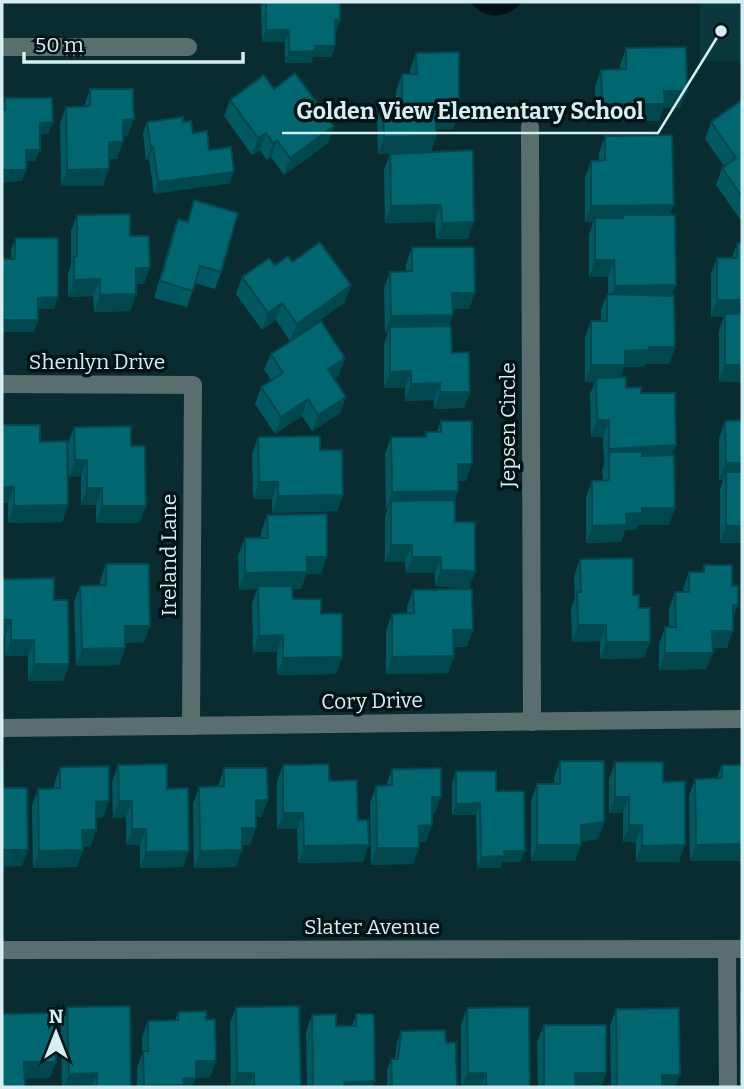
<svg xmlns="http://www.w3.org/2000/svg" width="744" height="1089" font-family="Bitter,serif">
<rect width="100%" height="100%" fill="#092c30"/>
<rect fill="#09383d" x="700" y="2" width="42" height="59"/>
<path fill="#041012" d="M470,2H522C506,20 486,20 470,2Z"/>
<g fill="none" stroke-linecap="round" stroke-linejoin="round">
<g stroke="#5a6d6f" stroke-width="18">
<path d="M2,47H188"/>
<path d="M530,127L532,722"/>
<path d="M2,384L193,385L191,726"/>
<path d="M2,728L742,719"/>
<path d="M727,949L728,1087"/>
</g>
<path stroke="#5a6d6f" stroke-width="18" d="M2,950L742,949"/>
</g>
<g fill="#005860">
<path d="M263,2H340V20L336,32H335V46L331,57H313L311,63H285V42H262L261,7Z"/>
<path d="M626,48L680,108H663L659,121H596L595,87L601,70H620V65Z"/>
<path d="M416,53L453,129H436V136L431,152L468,239H436L435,222L385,223L384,170L390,154L394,153L378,154L377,120L383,103H396V91L402,74H410V70Z"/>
<path d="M90,89L128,136H123L117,159H109L103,186H61L60,124L66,107H84Z"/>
<path d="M274,89L328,143L284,175L271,157L267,160L260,150L252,155L224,116L230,100Z"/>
<path d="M5,98L53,122L48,134H40L35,161H26L22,181L2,182V107Z"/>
<path d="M742,100V222L716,185L722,168L724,166L705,139L711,122Z"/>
<path d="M147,122H183L209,150L230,183L154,194L149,159L146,160L143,133Z"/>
<path d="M605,136L670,215L675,347L669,364H645L644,367H624L620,377L626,388L641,393L672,455L669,525H638L636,530H625L621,542L586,543V497L592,481L603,480L602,469L604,466L603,437H591L590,394L595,382H585V337L591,321H601V310L607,294H608V277H589V235L593,222H585V178L591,161H599V153Z"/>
<path d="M194,200L221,272L215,289L195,283L187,307L154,298L172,235L178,219L187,221Z"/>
<path d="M77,215L130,236L144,284H136V294L130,311L94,312L93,296L68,297V273L71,264V231Z"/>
<path d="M15,238L54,309H38V320L34,332H2V259H11V250Z"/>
<path d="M737,243H742V382H719V331L724,316L711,317V274L717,258H732Z"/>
<path d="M412,247L469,309H452L453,315L449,326L452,353L470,392L464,408L434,409V400L405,401V388H384V344L388,333H385L384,288L390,272L406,271V264Z"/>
<path d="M292,262L345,302L290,341L276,320L262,330L236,294L242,277L275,265Z"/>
<path d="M271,354L345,358L339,375L334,378L346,397L340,413L312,431L302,416L275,434L255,404L261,387L271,380L264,370Z"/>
<path d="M742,414V543H720V489L723,480H719V438L725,421H740Z"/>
<path d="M441,421L466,481H458L455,500V522L475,571L469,588L435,586V573H406L405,562H385V517L388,508L386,509L385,454L391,437H424L426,432H437Z"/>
<path d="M74,427L131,446L140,523H96V505H81V476L69,477L68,443Z"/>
<path d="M258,437L320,450L343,495L337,511L272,513V499H253L252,454Z"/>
<path d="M40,442L68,505L62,522L8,523V503H2Z"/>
<path d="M267,515L321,574H306L301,589H293V599L321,614L342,657L336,674L277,675V652H253L252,603L257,589L239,590L238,555L245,538H261V532Z"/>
<path d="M580,559L633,595L650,642L644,658L600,659V641L572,642L571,609L575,598L574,576Z"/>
<path d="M106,564L150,626L144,642L125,643V648L119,665L76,666L74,602L80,586L100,585V581Z"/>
<path d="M704,565L732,586L738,605L733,618L727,648H712L713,653L706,669L659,670V644L665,627H669V609L675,592H683V589L689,572H702Z"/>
<path d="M2,579L54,600L69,664L63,681H28V656H5V636H2Z"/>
<path d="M413,590L467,647H454V656L448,673L386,674V631L392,614H407V606Z"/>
<path d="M742,620V655H741V623Z"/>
<path d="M560,761L604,822L598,839L581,841L575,861H531V801L537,784H554V778Z"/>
<path d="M615,762L663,782L679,862H636V842H623V813H609V779Z"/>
<path d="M118,765L167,789L183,867L140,868V845H126V817L113,818L112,782Z"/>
<path d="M283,765L329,781L358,820L363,862L298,863L297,829H277V781Z"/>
<path d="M722,765L741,861H690L689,795L695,779L717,778Z"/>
<path d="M60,767L103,818H96V830L90,847H83V850L77,867L33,868L32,806L38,789H54V784Z"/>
<path d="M224,768L262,817H256L250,845H242L236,867L194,868L193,804L199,787H218Z"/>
<path d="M392,769L435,814H432L426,842H419L413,864L371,865L370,803L376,786H386Z"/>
<path d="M456,771L496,791L520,862H502L501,868H477L476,815H452V783Z"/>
<path d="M67,1007L131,1087H62L61,1024Z"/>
<path d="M236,1007L301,1087H231L230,1023Z"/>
<path d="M467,1008L530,1087H461V1024Z"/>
<path d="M616,1009L675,1087H611L610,1026Z"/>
<path d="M178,1012L206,1020L216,1061L210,1077L196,1078L192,1087H137V1068L142,1054V1037L148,1021L175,1020Z"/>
<path d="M356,1014L373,1087H307L306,1032L312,1015L336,1026H352Z"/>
<path d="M544,1025L606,1073L601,1087H538L537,1042Z"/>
<path d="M401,1031L446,1043L457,1087H387V1070L391,1059H395L397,1042Z"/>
</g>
<g fill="#00474e">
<path d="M335,20H340L336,32H330Z"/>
<path d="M266,30H289L285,42H262Z"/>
<path d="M315,46H335L331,57H313L311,63H285L289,52Z"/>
<path d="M664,91H687L680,108H663L659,121H596L602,104Z"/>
<path d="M459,112L453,129H430L436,113Z"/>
<path d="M134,119L128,136H117L123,120Z"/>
<path d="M53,122L48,134H35L40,123Z"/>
<path d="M334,126L328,143L284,175L290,158Z"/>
<path d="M266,133L260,150L252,155L258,138Z"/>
<path d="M436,136L430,153L378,154L384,137Z"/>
<path d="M277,140L271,157L267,160L273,143Z"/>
<path d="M109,142H123L117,159H103Z"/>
<path d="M153,147L149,159L146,160L151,148Z"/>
<path d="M26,150H40L35,161H22Z"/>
<path d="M109,169L103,186H61L67,170Z"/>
<path d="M2,170H26L22,181L2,182Z"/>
<path d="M234,172L230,183L154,194L158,182Z"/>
<path d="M441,205L435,222L385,223L391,206Z"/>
<path d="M674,205L667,221L623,215L621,222L595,218L593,222H585L591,206Z"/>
<path d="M474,222L468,239H436L442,223Z"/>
<path d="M595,260H614L608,277H589Z"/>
<path d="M136,268H150L144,284H130Z"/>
<path d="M100,279L93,296L68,297L74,280Z"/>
<path d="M351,285L345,302L290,341L297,324Z"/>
<path d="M676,285L670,302L609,303L615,286Z"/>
<path d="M452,293H475L469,309H446Z"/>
<path d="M136,294L130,311L94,312L100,295Z"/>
<path d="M58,297L54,309H33L38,298Z"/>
<path d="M717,300H742V316L711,317Z"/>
<path d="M282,303L276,320L262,330L268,313Z"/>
<path d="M453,315L446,332L390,327L388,333H385L391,316Z"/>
<path d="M3,320H38L34,332H2V324Z"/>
<path d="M649,347H675L669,364H645L644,367H624L619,382L596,378L595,382H585L591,365L625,351Z"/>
<path d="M345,358L339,375L322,386L328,369Z"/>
<path d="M725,365H742V382H719Z"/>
<path d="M411,371L405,388H384L390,372Z"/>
<path d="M440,383L434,400L405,401L411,384Z"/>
<path d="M440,392H470L464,408L434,409Z"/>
<path d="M346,397L340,413L312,431L318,415Z"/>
<path d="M308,399L302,416L275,434L281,417Z"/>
<path d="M597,420H609L603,437H591Z"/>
<path d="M676,445L670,461L609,452L603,466L609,449Z"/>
<path d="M75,460H87L81,476L69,477Z"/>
<path d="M726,463H742V479L726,472L723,480H719Z"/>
<path d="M458,464H472L466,481H452Z"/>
<path d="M259,482H278L272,499H253Z"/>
<path d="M2,487H14L8,503H2Z"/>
<path d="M87,488H102L96,505H81Z"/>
<path d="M458,491L452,508L391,501L388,508L386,509L392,492Z"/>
<path d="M343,495L337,511L272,513L278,496Z"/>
<path d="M68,505L62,522L8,523L14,506Z"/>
<path d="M102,506H146L140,523H96Z"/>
<path d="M642,508H675L669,525H638L636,530H625L621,542L586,543L592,526Z"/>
<path d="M726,526H742V543H720Z"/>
<path d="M391,545H412L405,562H385Z"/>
<path d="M307,557H327L321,574H306L301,589H258V586L257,589L239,590L245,573Z"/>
<path d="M412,557H441L435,573H406Z"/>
<path d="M441,570L475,571L469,588L435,586Z"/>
<path d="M733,605H738L732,621Z"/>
<path d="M2,620H11L5,636H2Z"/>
<path d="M578,625H606L600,641L572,642Z"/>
<path d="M125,626H150L144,642L119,643Z"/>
<path d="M453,630H473L467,647H447Z"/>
<path d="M712,631H733L727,648H706Z"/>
<path d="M283,635L277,652H253L259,636Z"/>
<path d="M11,640H34L28,656H5Z"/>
<path d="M606,642H650L644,658L600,659Z"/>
<path d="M125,648L119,665L76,666L82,649Z"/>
<path d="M665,653H713L706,669L659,670Z"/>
<path d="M454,656L448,673L386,674L392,657Z"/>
<path d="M342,657L336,674L277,675L283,658Z"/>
<path d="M34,664H69L63,681H28Z"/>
<path d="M432,797H441L435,814H426Z"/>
<path d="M615,797H629L623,813H609Z"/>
<path d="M256,800H268L262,817H249Z"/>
<path d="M109,801L103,818H90L96,802Z"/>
<path d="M119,801H132L126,817L113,818Z"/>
<path d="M480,803L476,815H452L456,804Z"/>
<path d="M283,813H303L297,829H277Z"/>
<path d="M604,822L598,839L575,842L581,825Z"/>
<path d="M432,825L426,842H413L419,826Z"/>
<path d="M629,825H642L636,842H623Z"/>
<path d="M242,828H256L250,845H236Z"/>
<path d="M132,829H146L140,845H126Z"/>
<path d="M82,830H96L90,847H76Z"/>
<path d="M742,844V858L741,861H690L696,845Z"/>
<path d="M369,845L363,862L298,863L304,846Z"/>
<path d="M537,845H581L575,861H531Z"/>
<path d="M685,845L679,862H636L642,846Z"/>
<path d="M377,848H419L413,864L371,865Z"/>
<path d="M2,850H28L22,866L2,867Z"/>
<path d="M83,850L77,867L33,868L39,851Z"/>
<path d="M242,850L236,867L194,868L200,851Z"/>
<path d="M189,851L183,867L140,868L146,852Z"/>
<path d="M504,851H525L520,862H502L501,868H477L481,857Z"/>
<path d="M196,1061H216L210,1077L190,1078Z"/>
<path d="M24,1062H56L50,1078L18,1079Z"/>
<path d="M97,1073L92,1087H64L69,1074Z"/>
<path d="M237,1073H254L249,1087H232Z"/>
<path d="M468,1073H486L481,1087H462Z"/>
<path d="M575,1073H606L601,1087H570Z"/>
<path d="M662,1075H680L675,1087H657Z"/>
<path d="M196,1078L192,1087H143L144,1086L183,1079Z"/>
<path d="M375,1081L373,1087H343L344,1082Z"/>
</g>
<g fill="#006670" stroke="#00474e" stroke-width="2">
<path d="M266,2H340V20H335V46H315V51L289,52V30H266Z"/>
<path d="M686,47L687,91H664L665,104H602L601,70L626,69V48Z"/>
<path d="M459,52V112L436,113V136L384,137L383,103L402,102V74H417L416,53Z"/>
<path d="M295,73L334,126L290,158L277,140L273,143L266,133L258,138L230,100L264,75L274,89Z"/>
<path d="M90,89H133L134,119L123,120V142H109V169L67,170L66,107L90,106Z"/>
<path d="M5,98H52L53,122L40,123V150H26V170H2V110H5Z"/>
<path d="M742,100V197L722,168L736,158L711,122Z"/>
<path d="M183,117V122L191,121L193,133L207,131L209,150L231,147L234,172L158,182L153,147L151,148L147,122Z"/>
<path d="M672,135L674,205L591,206V161L605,160V136Z"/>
<path d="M473,150L474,222L442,223L441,205L391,206L390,154Z"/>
<path d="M194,200L238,213L221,272L200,266L193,291L160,281L178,219L188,222Z"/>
<path d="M130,214V236H149L150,268H136V294L100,295V279L74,280V256H77V215Z"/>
<path d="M623,215H675L676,285L615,286L614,260H595V218H623Z"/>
<path d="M15,238H58V297L38,298V320H3L2,259H15Z"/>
<path d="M320,242L351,285L297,324L282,303L268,313L242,277L269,258L275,265L288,256L292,262Z"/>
<path d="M737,243H742V300H717V258H737Z"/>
<path d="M412,247H474L475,293H452L453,315L391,316L390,272L412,271Z"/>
<path d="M607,294L674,296L675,347H649L650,350L625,351V365H591V321H607Z"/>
<path d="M742,313V365H725V314Z"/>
<path d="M321,321L345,358L328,369L346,397L318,415L308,399L281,417L261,387L283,373L271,354Z"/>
<path d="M451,326L452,353L469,352L470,392H440V383L411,384V371L390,372V327Z"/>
<path d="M626,377V388L641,387V393H675L676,445L609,449V420H597L596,378Z"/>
<path d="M742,420V463H726L725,421Z"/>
<path d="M441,421H472V464H458V491L392,492L391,437H426V432H441Z"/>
<path d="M2,425H40V442L67,441L68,505L14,506V487H2Z"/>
<path d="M131,426V446H145L146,506H102V488H87V460H75L74,427Z"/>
<path d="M320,436V450H342L343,495L278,496V482H259L258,437Z"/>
<path d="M609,452H642V456L674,455L675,508H642V513L626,514L627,525L592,526V481L609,480Z"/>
<rect x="726" y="472" width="16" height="54"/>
<path d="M455,500V522H475V571L441,570V557H412V545H391V501Z"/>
<path d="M327,514V557H307V572L245,573V538H268L267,515Z"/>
<path d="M633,558V595H639V608H650V642H606V625H578L577,592H581L580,559Z"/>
<path d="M106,564H149L150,626H125V648L82,649L80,586L106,585Z"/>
<path d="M704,565H732V586H738V605H733V631H712L713,653H665V627H676L675,592H689V572H704Z"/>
<path d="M54,578V600H68L69,664H34V640H11V620H2V579Z"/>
<path d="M258,586H292L293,599H321V614L342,613V657L283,658V635L259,636Z"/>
<path d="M472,589L473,630H453L454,656L392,657V614L414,613L413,590Z"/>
<path d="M560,761H604V822L581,825V845H537V784H560Z"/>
<path d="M615,762H663V782L685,781V845L642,846V825H629V797H615Z"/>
<path d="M167,764V789L188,788L189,851L146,852V829H132V801H119L118,765Z"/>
<path d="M329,764V781L357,780L358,820H368L369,845L304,846L303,813H283V765Z"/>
<path d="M722,765H742V844L696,845L695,779L722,778Z"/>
<path d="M109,766V801L96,802V830H82L83,850L39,851L38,789L60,788V767Z"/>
<path d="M2,767H3V788H27L28,850H2Z"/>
<path d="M224,768H267L268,800H256V828H242V850L200,851L199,787L224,786Z"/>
<path d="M441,768V797H432V825L419,826V848H377L376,786L392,785V769Z"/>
<path d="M456,771H496V791H524L525,851H504L505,856L481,857L480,803L456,804Z"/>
<path d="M130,1006L131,1087H97V1073L69,1074L67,1007Z"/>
<path d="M299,1006L301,1087H254V1073H237L236,1007Z"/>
<path d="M529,1007L530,1087H486V1073H468L467,1008Z"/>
<path d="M679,1008L680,1075H662V1087H617L616,1009Z"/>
<path d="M206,1011V1020L215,1019L216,1061H196V1078L183,1079L184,1085L144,1086L143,1051H148V1021L178,1020V1012Z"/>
<path d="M55,1013L56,1062H24L25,1087H2V1014Z"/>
<path d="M336,1014V1026H356V1014H374L375,1081L344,1082L345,1087H313L312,1015Z"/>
<path d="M544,1025H606V1073H575V1087H544Z"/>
<path d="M445,1030L446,1043L456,1042L457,1087H392L391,1059H398L401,1031Z"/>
</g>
<g text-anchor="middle" stroke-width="7" stroke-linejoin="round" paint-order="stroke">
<g font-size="21" fill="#d6eef0" stroke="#021315">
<text x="97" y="369">Shenlyn Drive</text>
<text transform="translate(508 425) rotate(-90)" y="7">Jepsen Circle</text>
<text transform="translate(169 555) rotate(-90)" y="7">Ireland Lane</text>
<text transform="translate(372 701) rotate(-1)" y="7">Cory Drive</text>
<text x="372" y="934">Slater Avenue</text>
</g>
</g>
<path fill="none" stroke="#d6eef0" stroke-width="2.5" d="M721 31L658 133H282"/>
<circle fill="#d6eef0" stroke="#021315" stroke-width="2.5" cx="721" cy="31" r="7"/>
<g font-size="23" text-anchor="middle" font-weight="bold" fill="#d6eef0" stroke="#021315" stroke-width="7" stroke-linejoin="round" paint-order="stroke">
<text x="470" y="119">Golden View Elementary School</text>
</g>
<rect width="744" height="1089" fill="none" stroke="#d6eef0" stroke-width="7"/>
<g transform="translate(56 1033)" stroke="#021315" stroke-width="5" paint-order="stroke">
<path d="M0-5L12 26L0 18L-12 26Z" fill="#d6eef0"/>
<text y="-10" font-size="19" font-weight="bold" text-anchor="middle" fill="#d6eef0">N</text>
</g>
<path d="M24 52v10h219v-10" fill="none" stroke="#d6eef0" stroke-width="3.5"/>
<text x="35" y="52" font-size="21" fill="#d6eef0" stroke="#021315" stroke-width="5" paint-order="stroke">50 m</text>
</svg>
